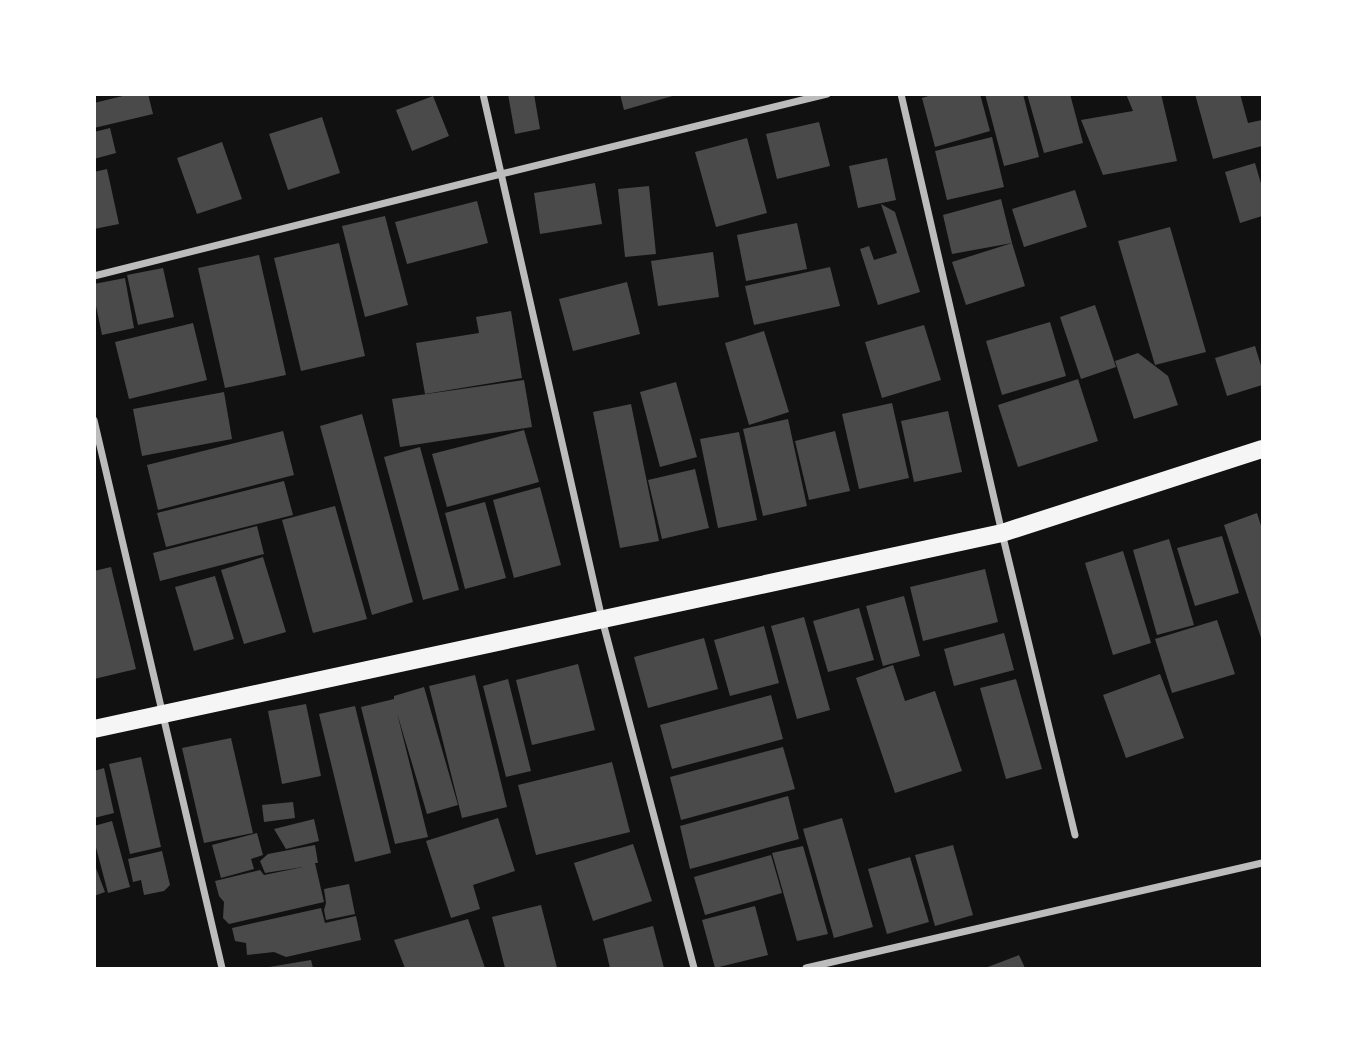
<svg xmlns="http://www.w3.org/2000/svg" width="1357" height="1063" font-family="'Source Sans 3',sans-serif">
<rect width="100%" height="100%" fill="#111"/>
<g fill="#4a4a4a">
<path d="M131,94H148L153,114L94,128V103Z"/>
<path d="M508,94H534L540,129L515,134Z"/>
<path d="M620,94H676V95L624,110Z"/>
<path d="M935,94H980L990,131L935,147L922,98Z"/>
<path d="M985,94H1023L1039,157L1004,166Z"/>
<path d="M1027,94H1070L1083,143L1044,153Z"/>
<path d="M1126,94H1161L1177,161L1103,175L1081,120L1133,111Z"/>
<path d="M1195,94H1240L1248,123L1262,120V146L1213,159Z"/>
<path d="M433,96L449,136L412,151L396,110Z"/>
<path d="M322,117L340,173L288,190L269,134Z"/>
<path d="M819,122L830,166L777,179L766,134Z"/>
<path d="M110,128L116,153L94,159V132Z"/>
<path d="M992,137L1004,187L947,200L935,151Z"/>
<path d="M747,138L767,213L716,227L695,152Z"/>
<path d="M222,142L242,199L197,214L177,158Z"/>
<path d="M887,158L896,200L858,208L849,166Z"/>
<path d="M1255,163L1262,187V216L1240,223L1225,172Z"/>
<path d="M107,169L119,224L94,229V172Z"/>
<path d="M595,183L602,224L540,234L534,193Z"/>
<path d="M649,186L656,254L625,257L618,189Z"/>
<path d="M1075,190L1087,227L1024,247L1012,209Z"/>
<path d="M1001,199L1012,243L952,254L943,215Z"/>
<path d="M477,201L488,243L407,264L395,222Z"/>
<path d="M881,204L895,212L920,292L878,305L860,249L869,246L874,260L897,253Z"/>
<path d="M385,216L408,305L365,317L342,226Z"/>
<path d="M797,223L807,269L746,281L737,235Z"/>
<path d="M1170,227L1206,352L1155,365L1118,241Z"/>
<path d="M339,243L365,356L301,371L274,258Z"/>
<path d="M1012,243L1025,286L966,305L952,262Z"/>
<path d="M713,252L719,297L658,306L651,261Z"/>
<path d="M259,255L286,375L225,388L198,268Z"/>
<path d="M830,267L840,306L754,325L745,286Z"/>
<path d="M163,268L174,317L138,325L127,275Z"/>
<path d="M125,278L134,328L102,335L94,296V284Z"/>
<path d="M627,282L640,334L573,351L559,299Z"/>
<path d="M1095,305L1116,367L1081,379L1060,317Z"/>
<path d="M511,311L522,378L425,394L416,343L479,333L476,317Z"/>
<path d="M1050,322L1066,376L1002,395L986,341Z"/>
<path d="M193,323L207,380L129,399L115,342Z"/>
<path d="M924,325L941,380L882,398L865,342Z"/>
<path d="M764,331L789,412L749,425L725,343Z"/>
<path d="M1255,346L1262,369V385L1227,396L1215,358Z"/>
<path d="M1138,353L1168,376L1178,405L1134,419L1115,361Z"/>
<path d="M1078,379L1098,441L1018,467L998,405Z"/>
<path d="M524,380L532,427L400,447L392,399Z"/>
<path d="M676,382L697,457L660,467L640,392Z"/>
<path d="M224,392L232,439L142,456L133,409Z"/>
<path d="M892,403L909,478L859,489L842,414Z"/>
<path d="M631,404L659,541L620,548L593,412Z"/>
<path d="M948,411L962,472L914,482L901,421Z"/>
<path d="M362,414L413,602L372,615L320,426Z"/>
<path d="M788,419L807,506L763,516L743,429Z"/>
<path d="M524,430L539,482L447,507L432,454Z"/>
<path d="M283,431L294,475L158,510L147,465Z"/>
<path d="M835,431L850,491L809,500L795,441Z"/>
<path d="M739,432L757,520L718,528L700,439Z"/>
<path d="M420,447L459,590L423,600L384,457Z"/>
<path d="M695,469L709,528L662,539L648,480Z"/>
<path d="M284,481L293,515L166,547L157,513Z"/>
<path d="M540,487L561,565L514,578L493,500Z"/>
<path d="M485,502L506,578L465,589L445,513Z"/>
<path d="M335,506L367,619L313,633L282,520Z"/>
<path d="M1257,513L1262,529V641L1224,525Z"/>
<path d="M257,526L264,554L160,581L153,553Z"/>
<path d="M1222,536L1239,593L1195,606L1177,548Z"/>
<path d="M1169,539L1194,625L1157,635L1133,550Z"/>
<path d="M1123,551L1151,643L1113,655L1085,563Z"/>
<path d="M263,557L286,632L244,644L221,570Z"/>
<path d="M111,567L136,669L94,679V571Z"/>
<path d="M985,569L998,622L923,641L910,587Z"/>
<path d="M215,576L234,639L194,651L175,587Z"/>
<path d="M904,596L920,656L883,666L866,606Z"/>
<path d="M859,608L874,660L828,672L813,621Z"/>
<path d="M804,617L830,710L797,719L771,626Z"/>
<path d="M1217,620L1235,674L1172,693L1155,639Z"/>
<path d="M764,626L779,683L730,696L714,640Z"/>
<path d="M1004,633L1014,670L954,686L944,649Z"/>
<path d="M704,638L718,689L648,708L634,657Z"/>
<path d="M578,664L595,730L532,745L516,680Z"/>
<path d="M893,665L905,701L935,691L962,771L895,793L856,678Z"/>
<path d="M1160,674L1184,738L1126,758L1103,695Z"/>
<path d="M475,675L507,807L462,818L429,686Z"/>
<path d="M508,679L531,771L506,777L483,686Z"/>
<path d="M1016,679L1042,769L1006,779L980,688Z"/>
<path d="M424,687L458,805L427,814L397,713L428,837L395,844L361,707L394,699V696Z"/>
<path d="M771,695L783,739L672,769L660,725Z"/>
<path d="M306,704L321,776L282,784L268,711Z"/>
<path d="M355,706L391,853L355,862L319,714Z"/>
<path d="M231,738L253,833L204,843L182,748Z"/>
<path d="M783,747L795,789L681,820L670,777Z"/>
<path d="M141,757L161,847L130,854L109,764Z"/>
<path d="M612,762L630,832L536,855L518,785Z"/>
<path d="M104,768L114,813L94,818V771Z"/>
<path d="M788,796L799,839L690,869L680,826Z"/>
<path d="M293,802L295,818L264,822L262,805Z"/>
<path d="M498,818L515,871L473,885L480,909L451,918L426,841Z"/>
<path d="M842,818L873,927L834,938L803,829Z"/>
<path d="M314,819L319,841L286,849L274,829Z"/>
<path d="M112,821L130,887L108,893L94,840V826Z"/>
<path d="M257,833L263,855L251,859L254,869L221,878L212,845Z"/>
<path d="M633,844L652,901L593,921L574,863Z"/>
<path d="M315,845L318,863H315L324,902L229,924L223,918L224,902L219,896L215,881L260,870L264,875L303,867L265,873L260,861L268,854Z"/>
<path d="M953,845L973,915L935,926L915,855Z"/>
<path d="M803,846L828,934L797,941L772,853Z"/>
<path d="M162,851L170,885L164,891L144,895L141,880L133,882L128,859Z"/>
<path d="M771,855L782,893L705,915L694,877Z"/>
<path d="M910,857L929,922L887,934L868,869Z"/>
<path d="M94,863L105,892L94,896Z"/>
<path d="M349,884L355,914L326,920L324,910L326,903L324,889Z"/>
<path d="M541,905L557,968H505L492,917Z"/>
<path d="M755,906L768,955L715,968L702,920Z"/>
<path d="M321,908L325,923L356,916L361,940L286,957L274,952L247,955L246,943L235,941L232,928Z"/>
<path d="M468,919L485,968H405L394,940Z"/>
<path d="M653,926L664,968H610L603,939Z"/>
<path d="M1019,955L1025,968H985Z"/>
<path d="M311,960L313,968H269V967Z"/>
</g>
<g fill="none" stroke-linecap="round" stroke-linejoin="round">
<g stroke="#bcbcbc" stroke-width="7">
<path d="M483,94L602,619L694,968"/>
<path d="M901,94L1002,533L1075,835"/>
<path d="M94,276L501,174L827,94"/>
<path d="M94,420L222,968"/>
<path d="M806,968L1262,863"/>
</g>
<path stroke="#f5f5f5" stroke-width="18" d="M94,729L1002,533L1262,449"/>
</g>
<rect width="1357" height="1063" fill="none" stroke="#ffffff" stroke-width="192"/>
</svg>
